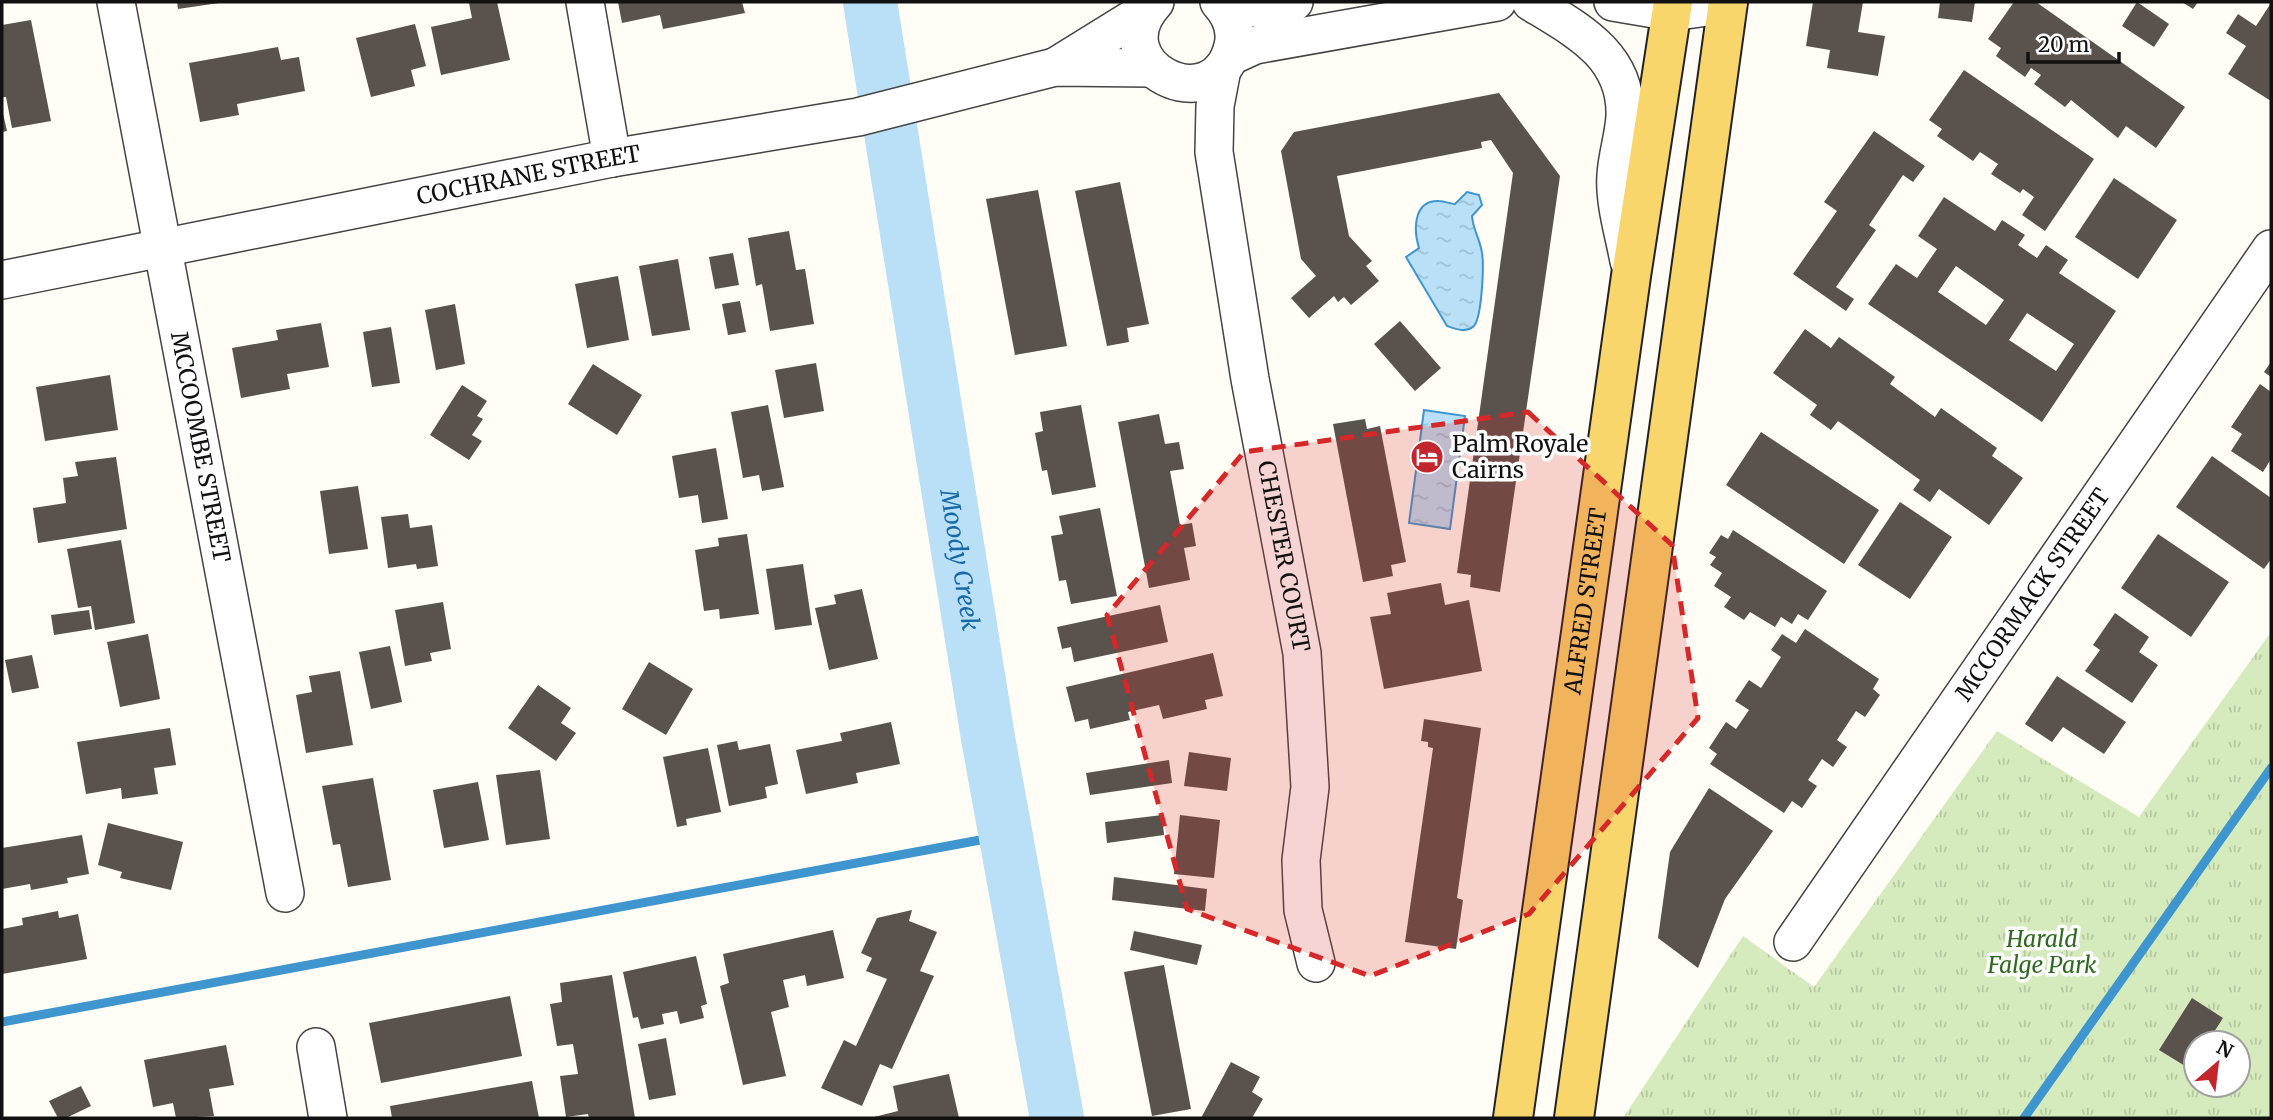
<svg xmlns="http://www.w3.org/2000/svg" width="2273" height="1120" font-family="Merriweather,serif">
<defs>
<pattern id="park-tufts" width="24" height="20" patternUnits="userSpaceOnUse" patternTransform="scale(1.75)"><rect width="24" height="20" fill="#d5ebbd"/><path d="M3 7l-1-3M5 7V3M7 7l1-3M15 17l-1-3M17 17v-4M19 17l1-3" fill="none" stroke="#b6c8a1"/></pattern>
<pattern id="water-ripples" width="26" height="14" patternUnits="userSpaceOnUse" patternTransform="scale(1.75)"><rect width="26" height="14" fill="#b9e0f7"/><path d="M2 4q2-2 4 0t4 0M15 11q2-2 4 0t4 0" fill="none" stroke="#9ebfd3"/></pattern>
</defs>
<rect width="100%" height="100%" fill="#fffdf5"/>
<path fill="url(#park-tufts)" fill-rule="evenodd" d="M2271,632V1118H1623L1743,936L1814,987L1997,731L2139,817ZM2196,1043H2238V1085H2196Z"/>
<g fill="url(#water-ripples)" stroke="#3f96cf" stroke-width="2">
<path d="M1467,192L1479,195L1482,205L1472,216C1473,230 1480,239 1482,253C1484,265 1482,320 1473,327C1465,333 1456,329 1447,326L1406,257L1419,248C1414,232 1412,200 1439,201C1445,201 1450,204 1455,204Z"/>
<path d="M1424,410L1465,416L1450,529L1409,523Z"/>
</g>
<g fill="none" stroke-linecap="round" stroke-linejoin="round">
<g stroke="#3f96cf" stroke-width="9">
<path d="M2,1022L1007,835"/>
<path d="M2024,1118L2271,768"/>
</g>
<path stroke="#b9e0f7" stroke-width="54" id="s1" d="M870,2L988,738L1057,1118"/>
</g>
<g fill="#5a524d" fill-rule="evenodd">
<path d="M177,2H219V3L178,9Z"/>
<path d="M497,2L510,60L441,75L431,27L472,18L469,3Z"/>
<path d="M618,2H742L745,13L663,29L660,15L622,23Z"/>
<path d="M1813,2H1863L1858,32L1885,36L1878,76L1827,68L1830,50L1806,46Z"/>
<path d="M1940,2H1975L1972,22L1938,18Z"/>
<path d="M2014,2H2036L2185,107L2156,148L2126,126L2118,138L2071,100L2065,107L2034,84L2041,75L2031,68L2025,77L1996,56L2001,48L1988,39Z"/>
<path d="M2137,2L2169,24L2154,47L2122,26Z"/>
<path d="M2182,2H2198L2193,9Z"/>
<path d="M2271,3V101L2228,74L2246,46L2226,33L2238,14L2256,26Z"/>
<path d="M31,20L51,121L12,128L6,97H2V25Z"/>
<path d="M415,24L426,66L411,70L415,86L371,97L356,38Z"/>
<path d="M278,47L281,60L299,57L305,91L237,104L239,115L200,122L189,63Z"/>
<path d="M1964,70L2094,159L2045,231L2022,215L2034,197L2023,189L2020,193L1991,174L1998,164L1980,152L1973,161L1937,136L1942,129L1929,120Z"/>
<path d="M1499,93L1560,176L1500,592L1470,587L1471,575L1457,573L1513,173L1491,140L1481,142L1482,148L1337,176L1349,236L1372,261L1366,266L1379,281L1351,305L1344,297L1338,302L1334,296L1309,318L1291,298L1316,276L1301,259L1281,151L1294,132Z"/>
<path d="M2,109L7,131L2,132Z"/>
<path d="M1874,131L1925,166L1913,182L1903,175L1869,225L1876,230L1836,287L1854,299L1846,311L1793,274L1837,211L1824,202Z"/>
<path d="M2114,178L2177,220L2138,279L2075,237Z"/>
<path d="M1120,182L1149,324L1127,328L1129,342L1107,346L1075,191Z"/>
<path d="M1038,190L1067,346L1015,355L986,199Z"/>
<path d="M1944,197L1995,231L2002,220L2025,235L2018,245L2037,258L2046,245L2068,260L2059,273L2116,311L2042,422L1868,304L1896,264L1917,278L1937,249L1918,236ZM1956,266L2004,300L1986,325L1938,292ZM2027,313L2074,344L2056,371L2009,340Z"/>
<path d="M789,231L796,270L805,269L814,324L770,331L762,284L756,286L748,238Z"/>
<path d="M733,253L739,285L715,289L709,257Z"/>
<path d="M678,259L690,330L652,336L639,266Z"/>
<path d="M618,276L629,340L587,348L575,284Z"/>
<path d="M740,301L746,332L728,335L722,304Z"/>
<path d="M455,304L465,364L436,370L425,310Z"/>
<path d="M1400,321L1441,368L1415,391L1374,344Z"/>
<path d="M321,323L329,367L287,374L290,389L241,398L232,348L278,340L276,330Z"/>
<path d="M391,327L400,383L372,387L363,332Z"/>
<path d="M1805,329L1831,348L1839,337L1895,377L1890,384L1935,417L1941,408L1997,448L1992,456L2023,478L1989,525L1939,489L1930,502L1913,490L1920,480L1838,421L1831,430L1810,415L1817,405L1773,373Z"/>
<path d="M2271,362V377L2264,372Z"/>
<path d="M816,363L824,411L784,418L775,370Z"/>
<path d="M593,364L642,395L617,435L568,404Z"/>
<path d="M110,375L118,430L45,441L36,387Z"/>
<path d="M2260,384L2271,392V459L2263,472L2231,451L2242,434L2231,427Z"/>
<path d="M462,385L487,401L477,416L483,419L472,435L482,441L469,460L430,435Z"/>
<path d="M768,405L784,487L762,491L759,475L743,478L731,412Z"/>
<path d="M1081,405L1096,487L1052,495L1047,470L1042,471L1035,433L1043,431L1040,412Z"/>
<path d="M1159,414L1165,444L1179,442L1184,469L1170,471L1180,525L1192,523L1196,546L1184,548L1190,580L1149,588L1118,422Z"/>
<path d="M1365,419L1367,429L1380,426L1406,562L1391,565L1393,576L1363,582L1333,424Z"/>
<path d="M1761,432L1879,510L1844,564L1726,485Z"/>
<path d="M716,448L728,519L702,523L698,495L679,498L672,456Z"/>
<path d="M2212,456L2271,498V559L2264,569L2176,507Z"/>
<path d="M116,457L127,529L38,543L33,508L66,503L63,478L78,476L75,462Z"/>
<path d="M358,486L368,549L329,554L320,491Z"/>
<path d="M1900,502L1952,537L1910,599L1858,565Z"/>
<path d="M1100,508L1117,596L1071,604L1066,580L1059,581L1051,536L1063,534L1059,516Z"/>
<path d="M408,514L410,528L432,525L438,566L417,569L416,564L388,568L381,517Z"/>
<path d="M1733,530L1827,591L1808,620L1798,614L1792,624L1781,617L1775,627L1750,612L1744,620L1724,607L1731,597L1714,586L1722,573L1710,565L1716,557L1709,553L1721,535L1728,539Z"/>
<path d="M747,534L759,614L720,619L719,609L704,611L695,550L719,546L718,538Z"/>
<path d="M2158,534L2229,582L2191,637L2121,588Z"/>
<path d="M121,540L135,623L95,630L91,606L78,608L67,549Z"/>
<path d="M803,564L812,625L775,630L766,569Z"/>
<path d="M1441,583L1445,605L1469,600L1482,671L1384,689L1370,617L1391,614L1387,593Z"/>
<path d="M862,589L878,659L829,670L815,608L836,604L834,595Z"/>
<path d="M443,602L451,649L430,653L432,661L405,666L395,610Z"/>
<path d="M1160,605L1168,642L1074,662L1071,647L1062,649L1057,627Z"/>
<path d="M89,610L92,629L54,635L51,615Z"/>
<path d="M2115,613L2149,637L2139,652L2158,665L2132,703L2085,671L2100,650L2093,645Z"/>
<path d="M1805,629L1879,679L1873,689L1880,695L1865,717L1856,711L1837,740L1847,747L1833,767L1822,759L1808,780L1817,786L1802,808L1792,801L1784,813L1710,764L1717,754L1709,748L1726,722L1736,729L1749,710L1735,701L1749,680L1761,688L1781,657L1771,650L1782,634L1796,643Z"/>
<path d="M148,634L160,699L120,707L107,642Z"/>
<path d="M390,646L402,702L371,709L359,652Z"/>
<path d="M1213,653L1223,696L1205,700L1207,709L1163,719L1159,705L1128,712L1130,720L1090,729L1088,719L1075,722L1066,687Z"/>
<path d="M32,655L39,688L12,693L5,660Z"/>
<path d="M649,662L693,689L666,735L622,709Z"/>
<path d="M340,671L353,745L306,753L296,695L312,692L309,676Z"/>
<path d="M2057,676L2126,722L2104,754L2063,727L2052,742L2025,724Z"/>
<path d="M538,685L571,708L561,723L576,733L556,761L508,728Z"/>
<path d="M1424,719L1481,728L1457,898L1463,900L1456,949L1405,942L1433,748L1428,747V742L1421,741Z"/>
<path d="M891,722L900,764L856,773L858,783L806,794L796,750L842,741L840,733Z"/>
<path d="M170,728L176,765L154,768L158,794L122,799L121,788L86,794L77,742Z"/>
<path d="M737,741L739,750L770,744L778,784L765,787L767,798L729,806L717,745Z"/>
<path d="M708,748L721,812L686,819L687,825L677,827L663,757Z"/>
<path d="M1189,752L1231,758L1227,791L1184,786Z"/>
<path d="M1169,760L1172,783L1090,795L1086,773Z"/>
<path d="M540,770L550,839L506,845L496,775Z"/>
<path d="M373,778L391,880L348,887L340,844L333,845L322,786Z"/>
<path d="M478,782L489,840L444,848L433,790Z"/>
<path d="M1709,788L1773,831L1725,899L1698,968L1658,938L1670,852Z"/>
<path d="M1162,815L1164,835L1107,843L1105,822Z"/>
<path d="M1180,815L1220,820L1214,878L1174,874Z"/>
<path d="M108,823L183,842L171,890L120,878L122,872L98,865Z"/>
<path d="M82,835L89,874L67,878L68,883L31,890L30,884L2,889V848Z"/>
<path d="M1114,877L1207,889L1205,911L1112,900Z"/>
<path d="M912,910L909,921L937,932L920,971L934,976L892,1069L880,1064L862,1106L821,1088L844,1040L856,1046L887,979L866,971L872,958L861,953L877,918Z"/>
<path d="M58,911L59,918L78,914L87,959L2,974V929L23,925L22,918Z"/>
<path d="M833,930L844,978L807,986L805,975L783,980L789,1007L771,1012L786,1076L743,1085L720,986L729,983L723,954Z"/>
<path d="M1134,931L1202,945L1197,965L1130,950Z"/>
<path d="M696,956L707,1004L701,1006L704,1018L680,1024L677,1011L662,1014L664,1024L641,1029L638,1017L633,1018L623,972Z"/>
<path d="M1164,965L1191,1109L1152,1116L1124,972Z"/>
<path d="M612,975L635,1118H589L588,1114L566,1117L560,1076L578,1074L573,1044L557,1046L550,1004L562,1002L560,983Z"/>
<path d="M510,996L522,1056L381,1083L369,1023Z"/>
<path d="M2192,998L2223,1018L2207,1043H2196V1060L2190,1069L2159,1050Z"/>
<path d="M666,1038L676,1095L649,1100L638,1044Z"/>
<path d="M226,1045L234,1085L209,1089L214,1116L176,1118L173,1103L153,1107L144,1060Z"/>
<path d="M1231,1062L1260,1077L1252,1092L1263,1099L1252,1118H1201Z"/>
<path d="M949,1074L959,1118H870L898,1111L893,1086Z"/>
<path d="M532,1081L539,1118H392L390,1106Z"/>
<path d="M81,1086L91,1106L66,1118H58L49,1101Z"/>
</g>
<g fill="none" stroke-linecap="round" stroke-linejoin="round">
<defs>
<g id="minor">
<path id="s2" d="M116,2L285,893"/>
<path d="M585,2L612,158"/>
<path d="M1155,2C1097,65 1215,124 1233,46C1237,29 1230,14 1219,2"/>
<path d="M1227,2L1257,8L1294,2"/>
<path d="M1531,2C1577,30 1627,55 1625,116C1624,136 1617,156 1616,175C1614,202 1624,234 1629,261"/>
<path d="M1613,2L1672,12L1728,4"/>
<path d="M1231,56L1255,45L1497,2"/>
<path d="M1055,67L1147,10"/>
<path id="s3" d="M1222,69L1215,106L1214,152L1250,379L1302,653L1310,787L1301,860L1303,910L1316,963"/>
<path id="s4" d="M2,280L612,158L858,117L1055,67L1151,68"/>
<path id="s5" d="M1793,942L2271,249"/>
<path d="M316,1047L328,1118"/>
</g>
<g id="major">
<path id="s6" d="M1513,1118L1631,276L1673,2"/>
<path d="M1574,1118L1728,2"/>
</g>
</defs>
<use href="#minor" stroke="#444" stroke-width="40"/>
<use href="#major" stroke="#222" stroke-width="42"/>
<use href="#minor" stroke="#fff" stroke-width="37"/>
<use href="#major" stroke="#f9d66b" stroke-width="38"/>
</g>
<path fill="#d62828" fill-opacity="0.2" stroke="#d62828" stroke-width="5" stroke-dasharray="14 9" stroke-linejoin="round" d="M1528,412L1672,545L1698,718L1529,914L1370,976L1187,909L1107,615L1244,452Z"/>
<defs>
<symbol id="hotel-disc" viewBox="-11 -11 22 22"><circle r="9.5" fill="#c4262e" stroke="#fff"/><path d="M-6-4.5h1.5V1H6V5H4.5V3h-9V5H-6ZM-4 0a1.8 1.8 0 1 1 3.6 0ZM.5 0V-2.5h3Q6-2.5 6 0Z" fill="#fff"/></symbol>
</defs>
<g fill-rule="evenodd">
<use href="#hotel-disc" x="1408" y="438" width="38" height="38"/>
</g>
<g text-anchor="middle" stroke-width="7" stroke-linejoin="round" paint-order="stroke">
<g font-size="23" fill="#111" stroke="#fff">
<text dy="8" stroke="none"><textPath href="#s4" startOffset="537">COCHRANE STREET</textPath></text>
<text dy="8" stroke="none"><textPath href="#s2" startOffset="453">MCCOOMBE STREET</textPath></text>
<text dy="8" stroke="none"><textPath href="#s3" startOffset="494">CHESTER COURT</textPath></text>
<text dy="8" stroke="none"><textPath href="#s5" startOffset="422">MCCORMACK STREET</textPath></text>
<text dy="8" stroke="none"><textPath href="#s6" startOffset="522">ALFRED STREET</textPath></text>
</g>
<g font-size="23" fill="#111" stroke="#fff" text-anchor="start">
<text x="1452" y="452">Palm Royale<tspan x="1452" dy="26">Cairns</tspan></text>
</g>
<g font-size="23" font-style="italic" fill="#2f6b1f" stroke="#fff">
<text x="2042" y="947">Harald<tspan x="2042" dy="26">Falge Park</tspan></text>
</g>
<g font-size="24" font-style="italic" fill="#1768a6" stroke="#fff">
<text dy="8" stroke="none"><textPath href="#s1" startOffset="565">Moody Creek</textPath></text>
</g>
</g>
<rect width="2273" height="1120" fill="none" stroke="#111111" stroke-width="7"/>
<g transform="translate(2217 1064) rotate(28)"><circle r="33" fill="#ffffff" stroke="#a0a0a0" stroke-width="2"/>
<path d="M0-5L12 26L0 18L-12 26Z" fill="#c4262e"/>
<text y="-10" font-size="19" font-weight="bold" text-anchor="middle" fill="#111111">N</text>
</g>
<path d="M2028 52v10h91v-10" fill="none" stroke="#111111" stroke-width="3.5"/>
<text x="2038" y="52" font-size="21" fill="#111111" stroke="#ffffff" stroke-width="5" paint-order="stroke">20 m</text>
</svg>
